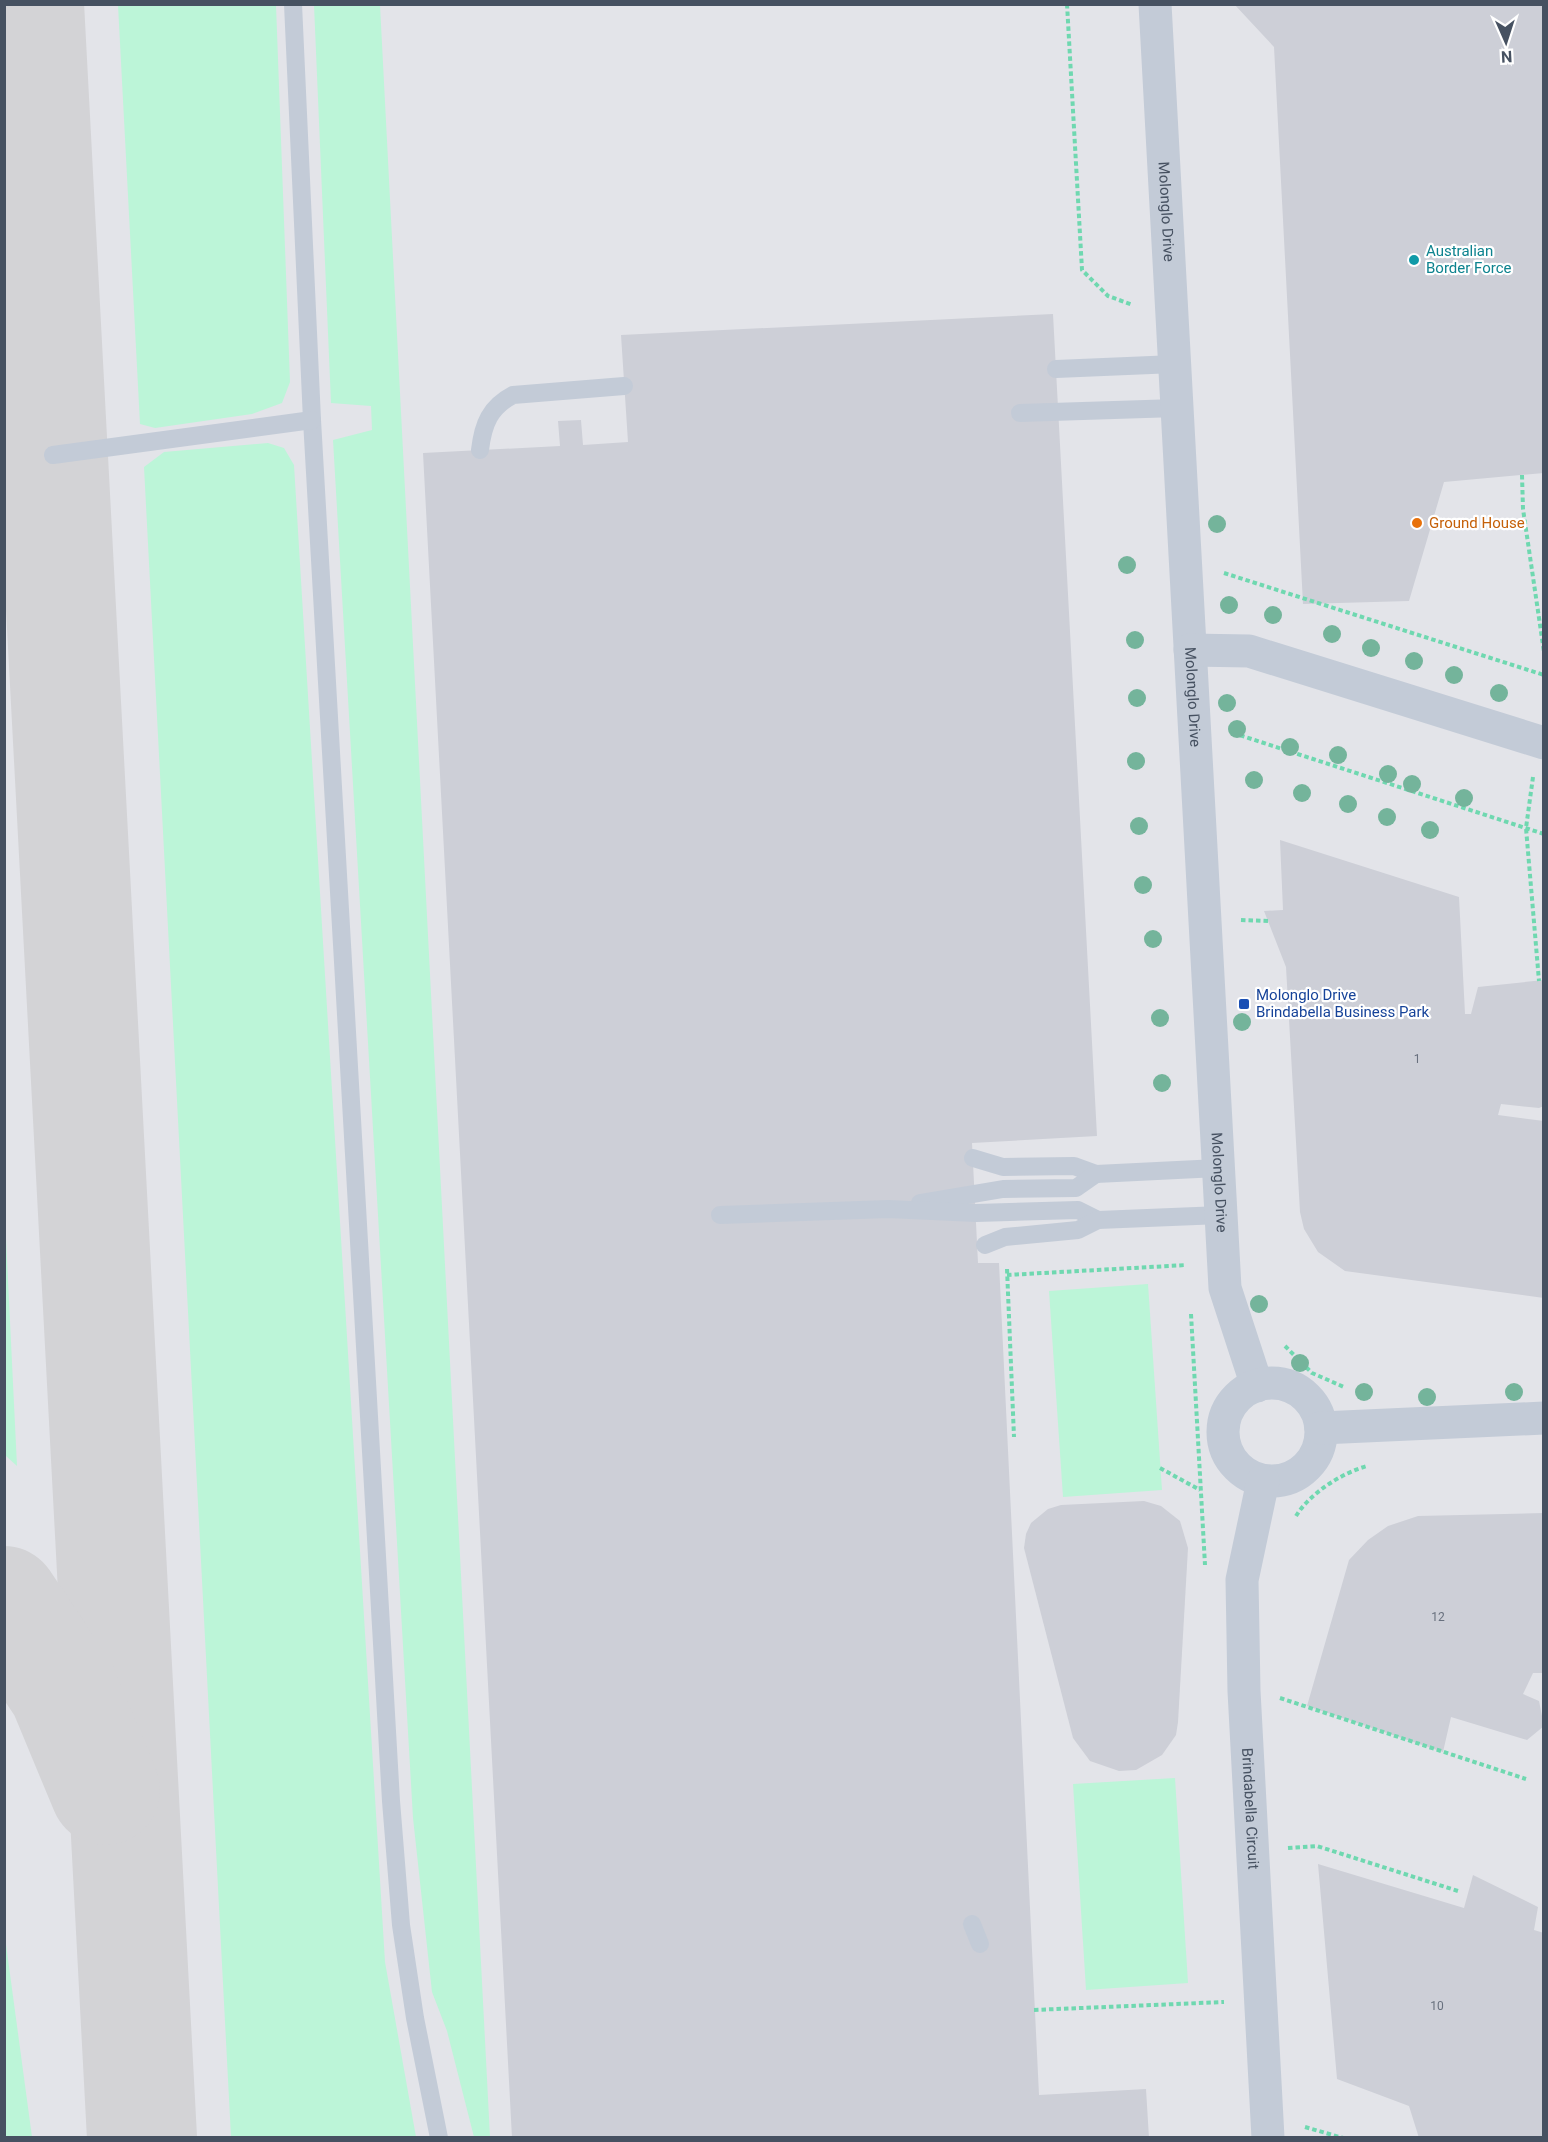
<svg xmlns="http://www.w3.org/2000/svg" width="1548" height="2142" font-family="Roboto,sans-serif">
<rect width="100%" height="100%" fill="#f4f1f1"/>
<rect fill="#e3e4e9" x="5" y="5" width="1538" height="2132"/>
<g fill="#bcf5d8">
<path d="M118,5H276L290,382L282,403L252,414L155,428L140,424Z"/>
<path d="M314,5H380L490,2137H474L447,2031L432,1992L413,1818L333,440L372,430L371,406L331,403Z"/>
<path d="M268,443L284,448L294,465L385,1962L416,2137H231L144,467L164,452Z"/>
<path d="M5,1218L17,1466L5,1455Z"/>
<path d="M1148,1284L1162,1490L1063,1497L1049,1291Z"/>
<path d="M1175,1778L1188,1983L1086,1990L1073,1784Z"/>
<path d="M5,1937L32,2137H5Z"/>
</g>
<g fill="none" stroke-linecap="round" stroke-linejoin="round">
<g stroke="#d3d3d6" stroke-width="110">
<path d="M29,4L142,2138"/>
<path d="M4,1601L63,1689L105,1790"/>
</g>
</g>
<g fill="#cdcfd7">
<path d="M1234,4H1544V473L1444,482L1409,601L1303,604L1274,47Z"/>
<path d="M1053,314L1097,1136L972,1143L978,1263H999L1039,2095L1146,2089L1149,2138H512L423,453L560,446L558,421L581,420L583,445L628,442L621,335Z"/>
<path d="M1280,840L1459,897L1465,1014H1471L1478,987L1544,980V1106L1539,1108L1501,1104L1498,1115L1544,1121V1298L1345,1271L1318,1252L1304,1229L1300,1212L1286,967L1264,911L1283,910Z"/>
<path d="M1144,1501L1161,1506L1180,1521L1188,1548L1178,1722L1176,1735L1162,1755L1136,1770L1119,1771L1090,1761L1073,1738L1024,1548L1026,1534L1031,1523L1048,1509L1061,1505Z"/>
<path d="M1544,1513V1673H1533L1523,1694L1539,1701L1544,1726L1527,1740L1451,1717L1443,1752L1307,1706L1349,1560L1368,1540L1388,1526L1418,1516Z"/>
<path d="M1318,1864L1464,1908L1473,1875L1538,1907L1534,1930L1544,1933V2138H1419L1409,2106L1337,2079Z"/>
</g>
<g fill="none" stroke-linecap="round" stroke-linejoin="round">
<g stroke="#6fd8b0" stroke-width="4" stroke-dasharray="4.5 3" stroke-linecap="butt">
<path d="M1067,4L1082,270L1108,296L1133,305"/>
<path d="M1522,475L1523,509L1544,652"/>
<path d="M1224,573L1544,675"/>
<path d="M1233,733L1544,834"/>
<path d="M1533,777L1526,828L1539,981"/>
<path d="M1241,920L1268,921"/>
<path d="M1007,1269L1014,1437"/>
<path d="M1007,1275L1186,1265"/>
<path d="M1191,1314L1205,1565"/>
<path d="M1285,1346L1312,1373L1344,1387"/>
<path d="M1160,1468L1200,1490"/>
<path d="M1296,1516C1310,1493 1342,1473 1367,1466"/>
<path d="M1280,1698L1526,1779"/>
<path d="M1288,1848L1317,1846L1458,1891"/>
<path d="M1034,2010L1224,2002"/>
<path d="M1305,2127L1343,2138"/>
</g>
<g stroke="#c3cbd7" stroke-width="18">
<path d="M293,4L312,420L391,1801L401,1925L415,2018L439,2138"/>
<path d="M1056,369L1175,364"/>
<path d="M1020,413L1177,408"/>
<path d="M480,450C483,424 490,407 513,395L624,386"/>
<path d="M53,455L312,420"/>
<path d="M973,1158L1003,1167L1074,1166L1096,1174"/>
<path d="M920,1203L1003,1189L1076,1188L1096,1174L1218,1168"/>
<path d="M720,1215L888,1209L976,1213L1078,1210L1098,1220"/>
<path d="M985,1245L1005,1237L1078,1230L1098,1220L1221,1215"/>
<path d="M972,1924L980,1944"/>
</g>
<g stroke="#c3cbd7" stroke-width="33">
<path id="s1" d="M1155,4L1225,1288L1257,1386"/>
<path d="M1190,650L1249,651L1544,743"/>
<circle cx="1272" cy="1432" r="49"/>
<path d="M1321,1428L1544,1418"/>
<path id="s2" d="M1263,1481L1242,1580L1244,1691L1268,2138"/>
</g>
</g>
<g fill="#74b49b">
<circle cx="1217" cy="524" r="9"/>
<circle cx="1127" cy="565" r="9"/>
<circle cx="1229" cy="605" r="9"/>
<circle cx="1273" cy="615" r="9"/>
<circle cx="1332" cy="634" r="9"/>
<circle cx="1135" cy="640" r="9"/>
<circle cx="1371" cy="648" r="9"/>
<circle cx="1414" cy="661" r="9"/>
<circle cx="1454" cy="675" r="9"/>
<circle cx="1499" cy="693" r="9"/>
<circle cx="1137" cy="698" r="9"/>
<circle cx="1227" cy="703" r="9"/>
<circle cx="1237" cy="729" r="9"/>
<circle cx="1290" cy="747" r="9"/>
<circle cx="1338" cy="755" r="9"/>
<circle cx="1136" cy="761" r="9"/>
<circle cx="1388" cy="774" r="9"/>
<circle cx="1254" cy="780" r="9"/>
<circle cx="1412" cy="784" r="9"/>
<circle cx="1302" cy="793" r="9"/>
<circle cx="1464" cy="798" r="9"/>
<circle cx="1348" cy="804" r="9"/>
<circle cx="1387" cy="817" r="9"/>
<circle cx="1139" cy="826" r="9"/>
<circle cx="1430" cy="830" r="9"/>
<circle cx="1143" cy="885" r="9"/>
<circle cx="1153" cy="939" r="9"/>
<circle cx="1160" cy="1018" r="9"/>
<circle cx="1242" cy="1022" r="9"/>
<circle cx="1162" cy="1083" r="9"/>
<circle cx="1259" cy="1304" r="9"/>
<circle cx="1300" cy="1363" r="9"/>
<circle cx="1364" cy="1392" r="9"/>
<circle cx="1514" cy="1392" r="9"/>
<circle cx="1427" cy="1397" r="9"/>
</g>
<circle fill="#0f9aa8" stroke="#fff" stroke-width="2" cx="1414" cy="260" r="6"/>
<circle fill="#e8710a" stroke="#fff" stroke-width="2" cx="1417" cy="523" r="6"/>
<rect fill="#1a4fb4" stroke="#fff" stroke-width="2" x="1238" y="998" width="12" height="12" rx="3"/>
<g text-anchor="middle" stroke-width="4.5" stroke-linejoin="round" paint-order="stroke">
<g font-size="12" fill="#68707e">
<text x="1417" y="1063">1</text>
<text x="1438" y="1621">12</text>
<text x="1437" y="2010">10</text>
</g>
<g font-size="15" fill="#465161" stroke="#fff">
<text dy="5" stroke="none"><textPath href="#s1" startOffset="208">Molonglo Drive</textPath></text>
<text dy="5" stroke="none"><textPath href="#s1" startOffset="694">Molonglo Drive</textPath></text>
<text dy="5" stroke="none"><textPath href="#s1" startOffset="1180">Molonglo Drive</textPath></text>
<text dy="5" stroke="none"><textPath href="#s2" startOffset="330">Brindabella Circuit</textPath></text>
</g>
<g font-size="15" fill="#0d838f" stroke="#fff" text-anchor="start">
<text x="1426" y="256">Australian<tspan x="1426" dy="17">Border Force</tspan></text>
</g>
<g font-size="15" fill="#c56008" stroke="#fff" text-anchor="start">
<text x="1429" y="528">Ground House</text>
</g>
<g font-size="15" fill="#164399" stroke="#fff" text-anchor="start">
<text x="1256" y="1000">Molonglo Drive<tspan x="1256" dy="17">Brindabella Business Park</tspan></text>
</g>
</g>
<rect width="1548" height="2142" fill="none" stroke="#465161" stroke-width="12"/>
<g transform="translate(1506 42) rotate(177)" stroke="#ffffff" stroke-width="4.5" paint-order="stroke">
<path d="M0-4.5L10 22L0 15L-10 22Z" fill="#465161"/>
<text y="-9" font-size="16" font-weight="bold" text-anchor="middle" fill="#465161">N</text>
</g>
</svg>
